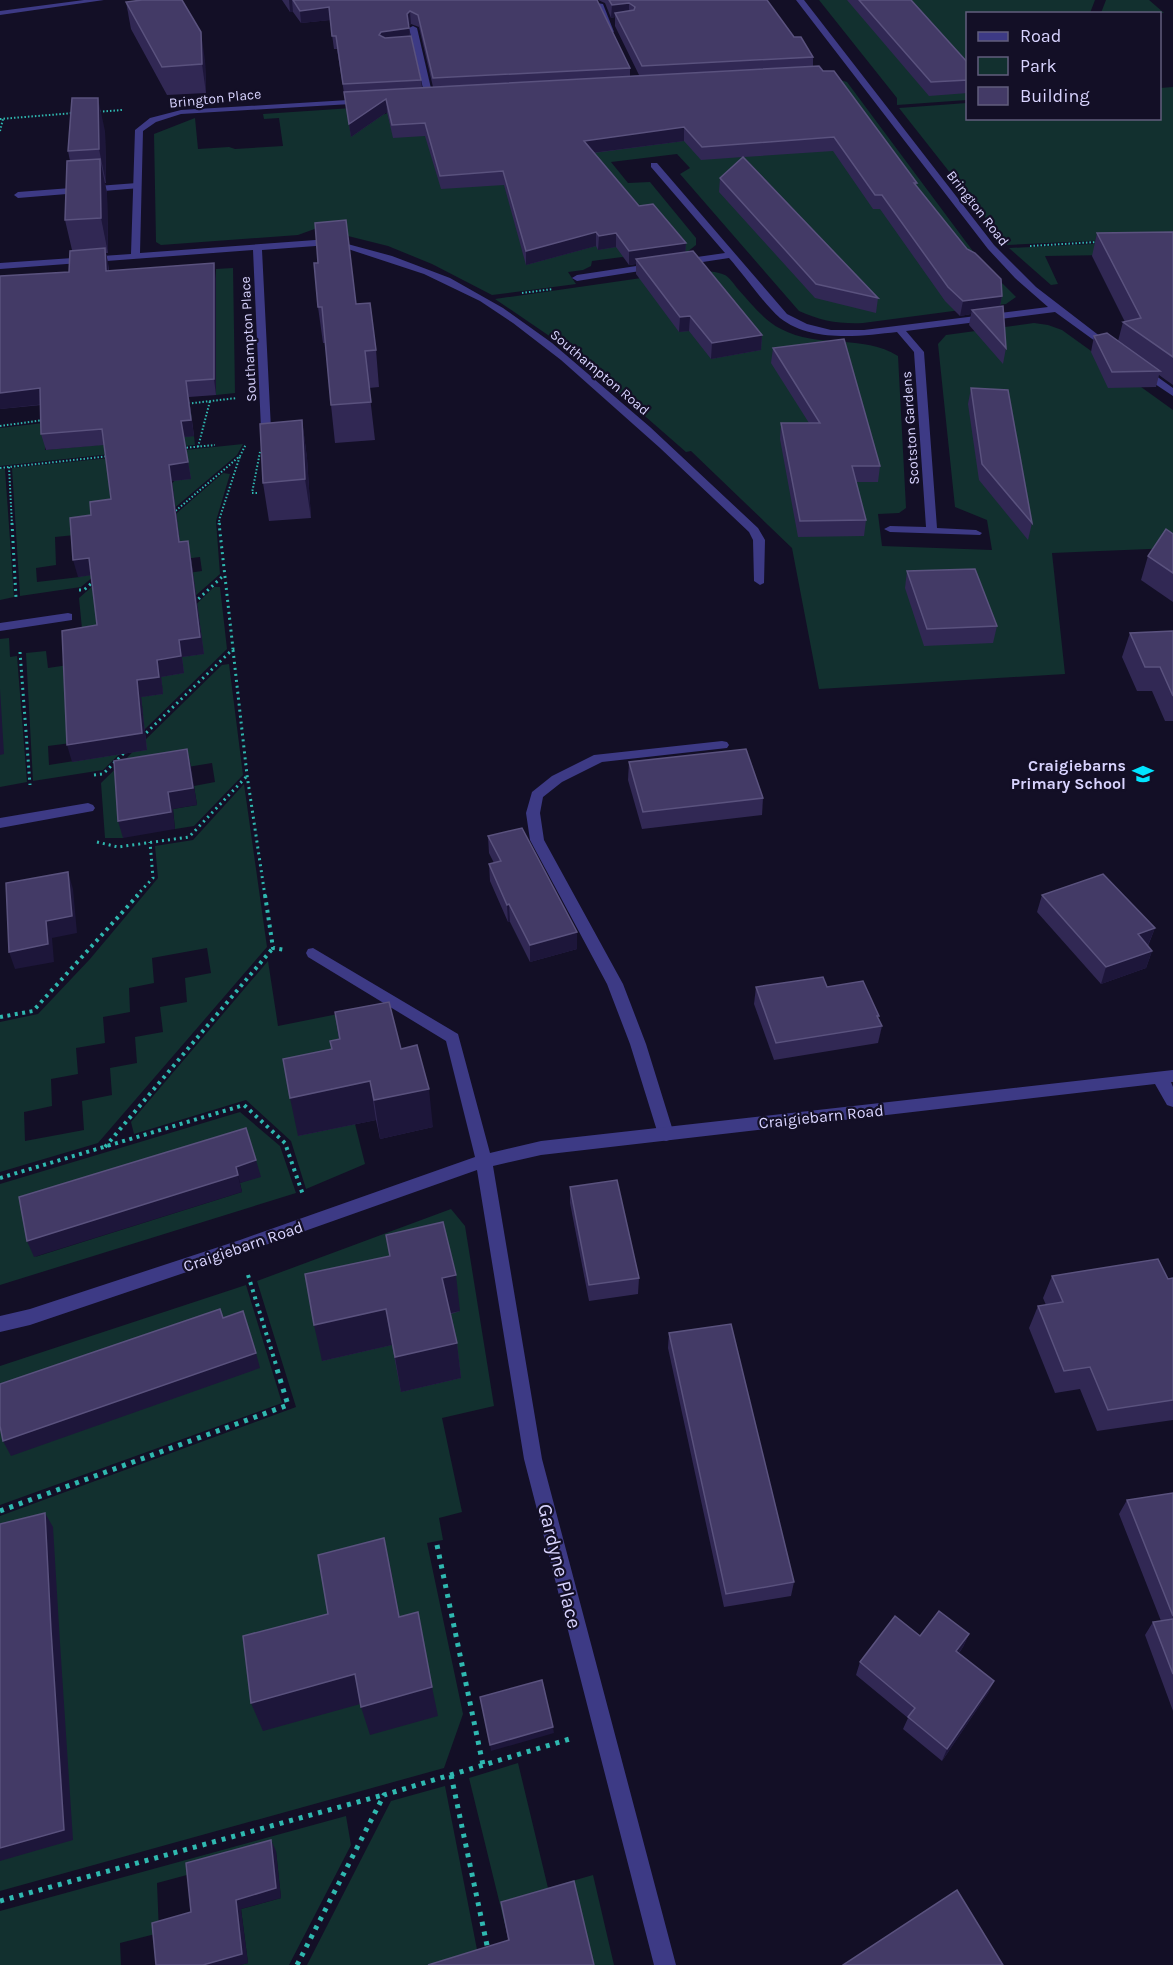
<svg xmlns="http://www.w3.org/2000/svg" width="1173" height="1965" font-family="Karla,sans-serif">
<rect width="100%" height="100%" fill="#130f26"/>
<g fill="#12302f" fill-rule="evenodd">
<path d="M819,0H1095L1090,13L968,14L967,100L897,105V98Z"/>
<path d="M1106,0H1149L1164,13H1101Z"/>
<path d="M837,79L847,82L981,262L1016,297L1006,304L863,323C839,324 821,321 799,311L680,174L690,168L677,154L611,162L628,183L650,182L696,238V245L687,252L635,260L622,257L592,261L591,266L583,270L568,272L576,284L492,295L432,264L388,246L348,236L346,230L331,223L298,235L161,245L156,242L154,134L195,118L198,149L229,147L235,149L283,146L279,118L264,119L263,114L352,108L366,115L386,114L390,108Z"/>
<path d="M1173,87V237L1007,245L899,108L967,103L968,118H1160V88Z"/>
<path d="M1173,240V254L1045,256L1058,284L1051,285L1009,248Z"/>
<path d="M233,268L235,393L216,395V269Z"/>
<path d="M697,270C706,271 716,271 725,275C730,278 734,284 737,288C751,303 763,320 781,329C818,349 863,334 898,356L906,508L899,513L878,514L882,546L992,550L987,520L955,507L938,344L946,335L1034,323L1048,325L1062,330L1173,410V548L1052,553L1065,674L819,689L792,548L691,451L686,452L567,348L495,299Z"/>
<path d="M190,406L192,419L45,433V450L194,436L195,445L0,466V428Z"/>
<path d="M243,444L237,455L81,587L20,596L12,468ZM189,466L80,577L37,582L36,568L56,565L55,537L75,535Z"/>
<path d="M0,469H5L14,597L0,600Z"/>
<path d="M223,473L230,474L216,521L220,574L167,621L83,639L79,598ZM200,557L202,571L181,574L159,562Z"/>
<path d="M214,587H220L227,649L103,770L33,781L26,653L46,651L48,668L75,664L167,633ZM201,637L161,677L163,693L141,697L143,714L99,757L49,765L48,746L71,743Z"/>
<path d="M9,638L10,657L17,656L27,782L0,787V639Z"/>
<path d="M229,664L243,775L194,826L175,829L173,809L197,805L194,786L215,782L212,763L163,771L123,838H105L101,783L222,665Z"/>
<path d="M244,784L267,947L98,1143L0,1172V1022L38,1014L90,959L158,878L155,846L193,840ZM207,948L211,973L185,978L187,1002L160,1007L163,1032L135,1037L137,1063L110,1068L112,1095L82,1101L84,1130L25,1141L24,1112L52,1106L51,1079L78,1074L76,1048L105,1043L103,1017L130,1012L129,988L154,983L152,958Z"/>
<path d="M268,961L278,1026L358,1010L355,1124L365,1164L306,1189L291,1141L246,1100L134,1134L131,1122Z"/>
<path d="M240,1112L280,1146L296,1193L0,1285V1184ZM250,1144L260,1176L240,1183L242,1192L35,1257Z"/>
<path d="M451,1209L465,1226L494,1406L442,1418L462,1512L439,1518L443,1540L427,1543L463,1714L444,1768L0,1891V1516L296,1407L257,1281Z"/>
<path d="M246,1285L282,1403L0,1505V1366Z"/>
<path d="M518,1763L548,1888L593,1875L614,1965H589L575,1904L505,1925L469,1778Z"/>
<path d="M445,1786L480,1965H307L391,1801Z"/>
<path d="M346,1816L351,1845L289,1965H240L248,1963L241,1909L281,1898L276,1851L157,1883L159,1933L120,1943L121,1965H0V1911Z"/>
</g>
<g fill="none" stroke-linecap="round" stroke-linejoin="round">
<g stroke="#2fb8b0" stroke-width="2" stroke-dasharray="1.5 2" stroke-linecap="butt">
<path d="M96,112L122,110"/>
<path d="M0,119L74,113"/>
<path d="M0,131L3,119"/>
<path d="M1030,246L1097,242"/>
<path d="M522,293L553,289"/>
<path d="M185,404L237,398"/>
<path d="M0,426L44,420"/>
<path d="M198,447L210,401"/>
<path d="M183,448L215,445"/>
<path d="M9,467L12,525"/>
<path d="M0,468L110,456"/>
<path d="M257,493H252L260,452"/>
<path d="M173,513L240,456L246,444"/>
<path d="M220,525L219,520L240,456"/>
</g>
<g stroke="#2fb8b0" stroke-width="3" stroke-dasharray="2 4" stroke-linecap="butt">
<path d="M12,523L16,598"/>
<path d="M79,590H84L95,580"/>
<path d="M194,603L223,576"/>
<path d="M233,650L247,775L265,896"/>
<path d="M20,652L30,785"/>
<path d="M142,737L233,649L219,523"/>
<path d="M94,775L103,774L125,752"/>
<path d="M97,842L118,847L189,837L247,776"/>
<path d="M136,896L153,878L150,842"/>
</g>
<g stroke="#2fb8b0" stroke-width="4" stroke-dasharray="3 4.5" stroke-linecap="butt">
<path d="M265,895L273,948L285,950"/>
<path d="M0,1017L33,1011L138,895"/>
<path d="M105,1147L273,948"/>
<path d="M0,1178L244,1105L285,1143L303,1195"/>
<path d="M248,1275L277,1368"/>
</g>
<g stroke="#2fb8b0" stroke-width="5" stroke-dasharray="4 6" stroke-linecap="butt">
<path d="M0,1511L288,1405L276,1366"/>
<path d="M437,1545L483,1765"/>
<path d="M451,1775L488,1950"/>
<path d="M0,1901L383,1795"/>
<path d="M297,1965L384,1795L573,1738"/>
</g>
<g fill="#3d3a85" fill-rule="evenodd">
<path d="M137,183L140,184V188L18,198L14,195L18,192Z"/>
<path d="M68,613L72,614V620L0,631V623Z"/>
<path d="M722,741L727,742L729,745L727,748L602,762L562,782L543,797L540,813L544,840L623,984L646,1044L674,1134L672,1139L666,1141L660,1139L658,1134L630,1044L607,984L530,840L526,813L532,792L552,776L594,755Z"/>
<path d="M88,803L93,805L95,808L93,811L0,828V818Z"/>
</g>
<g fill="#3d3a85" fill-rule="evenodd">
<path d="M796,0H804L994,245L1036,287L1114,347L1106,349L1055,312L906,331L924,352L937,528L976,530L982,533L980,535L890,532L884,529L890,526L926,527L914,352L897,332C861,336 812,343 780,318C764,304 744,275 729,258L683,265L678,262L683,259L725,253L651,167V163H657L787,314L807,324L831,330H864L1048,307L1015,278L988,249Z"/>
<path d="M597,3L603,4L614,32L607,30Z"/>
<path d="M413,26L417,28L433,97L429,99L425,97L409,28Z"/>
<path d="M365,99L369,101L368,103L181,114L156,122L143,131L140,253L329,239L392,256L450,278L503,308L552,343L650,427L758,528L765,540L764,583L760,585L754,581L753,540L749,532L660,448L561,360L513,323L480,301L424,274L348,249L329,245L262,250L271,429L266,432L261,429L253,250L0,269V263L131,254L135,130L150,118L181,110Z"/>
<path d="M656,263L659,264V268L577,281L572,278L577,275Z"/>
<path d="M1137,368H1145L1173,388V396L1137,372Z"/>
<path d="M313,948L458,1034L490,1153L541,1141L1173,1070V1082H1171L1173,1087V1107L1167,1105L1155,1084L541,1155L493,1166L542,1459L676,1965H654L524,1459L477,1170L240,1254L30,1325L0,1332V1316L30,1309L240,1240L475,1157L446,1041L308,957L306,953L308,949Z"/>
</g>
<path fill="#3d3a85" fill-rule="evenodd" d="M84,0H104L0,15V11Z"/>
</g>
<g fill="#312854" fill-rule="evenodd">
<path d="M282,0H598L597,1L630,68V76L639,75L615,26V17L611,18L605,3L598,0H767L794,37L813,57V66L823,71L917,183L916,186L1002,296L1000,306L1006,348L1003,364L969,325L971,314L960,316L945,301L880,209H873L833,151L744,157L878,298L876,313L815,298L719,192L720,178L743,157L701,160L684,141L594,153L639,206L686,243L685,252L762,335L761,350L711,359L689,331L679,332L636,274V264L629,265L616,247L598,250L596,246L526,265L504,185L441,189L425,136L393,138L387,112L351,137L337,49H334L330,20L301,23L293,12H290ZM411,24L419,27L433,87H422L421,80L410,37L409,25Z"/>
<path d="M847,0H911L968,63V93L929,96Z"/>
<path d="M126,2L205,60L206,93L167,95L131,29Z"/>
<path d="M105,131L106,183H105L107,193L108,253H106L108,263L109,270L216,278V395L189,397L194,436L184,437L191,479L172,481L180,542L191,558L204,654L182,657L184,673L161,677L163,694L141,697L147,750L72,762L97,625L91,575L78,577L91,515L111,499L104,445L46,450L41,434V405L0,409V276L69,272L72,250L65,220L70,161L68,151Z"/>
<path d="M1173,232V385L1159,375L1156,387L1108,388L1091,352L1094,336L1118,341L1123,322H1125L1092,256L1097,233Z"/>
<path d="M356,304L376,350L379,387L369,388L375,440L335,443L331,405L325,343H323L318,307Z"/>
<path d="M773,348L880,466L878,482H856L866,520L864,536L798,537L780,439L781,423H809L771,363Z"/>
<path d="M971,388L1032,523L1028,540L979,480L968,404Z"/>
<path d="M302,420L307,458L311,518L269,521L263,483Z"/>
<path d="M1173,534V602L1141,580L1148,556Z"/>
<path d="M907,571L997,626L993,643L924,646L905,588Z"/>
<path d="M1173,631V721H1165L1152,691H1137L1122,657L1130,633Z"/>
<path d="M629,762L763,798L762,815L642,829L628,780Z"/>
<path d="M488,836L577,932V949L530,962L510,922H508L490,881L489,864L494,863L489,853Z"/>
<path d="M1042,895L1155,928L1148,946L1152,951L1146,968L1101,984L1037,912Z"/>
<path d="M756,987H827L879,1019L882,1026L878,1043L774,1060L754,1004Z"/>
<path d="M335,1012L401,1049L433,1127L380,1139L376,1120L298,1136L331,1049L339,1040Z"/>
<path d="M570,1187L639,1278L638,1294L589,1301L570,1203Z"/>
<path d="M386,1235L460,1311L451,1314L457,1343L461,1378L401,1392L392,1345L322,1361L390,1256Z"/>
<path d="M1052,1276L1168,1279L1173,1278V1420L1097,1431L1080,1389L1055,1393L1029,1328L1038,1306L1046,1305L1043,1298Z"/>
<path d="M669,1333L794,1582L791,1596L724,1607L668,1348Z"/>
<path d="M1173,1493V1711L1145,1635L1153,1622L1161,1621L1119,1514L1127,1500Z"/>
<path d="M969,1634L963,1647L959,1653L994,1681L988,1693L942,1761L903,1729L908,1718L856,1675L860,1662L920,1636Z"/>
<path d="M501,1902L594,1965L508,1940Z"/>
</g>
<g fill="#1d163a">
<path d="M289,0H292L293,12H290Z"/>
<path d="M629,3V16L615,13V17L611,18L612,5Z"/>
<path d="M329,7L330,20L301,23L300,11Z"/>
<path d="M410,11L411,24L408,26L407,14Z"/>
<path d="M409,28L410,41L382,45L379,35L381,32Z"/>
<path d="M201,32L205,60L206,93L202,64Z"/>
<path d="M98,98L105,131L106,183L99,149Z"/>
<path d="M386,99L387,112L351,137L349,124Z"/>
<path d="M684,127V141L584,154V141Z"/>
<path d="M100,159L107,193L108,253L101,218Z"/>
<path d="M596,232V246L526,265V251Z"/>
<path d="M616,233V247L598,250L599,236Z"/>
<path d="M686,243L685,257L636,259V264L629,265V251Z"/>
<path d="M105,248L108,263L109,286L106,271Z"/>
<path d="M214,263L216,278V395L214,379Z"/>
<path d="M1002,296L999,311L972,310L971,314L960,316L963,301Z"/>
<path d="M690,316L689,331L679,332L680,317Z"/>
<path d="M762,335L761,350L711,359L712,343Z"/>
<path d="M186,381L194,436L184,437L191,479L172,481L182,559L179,542L169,465L181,421Z"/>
<path d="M40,388L45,404L0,409V393Z"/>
<path d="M302,420L307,458L311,518L305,479Z"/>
<path d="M188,541L191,558L204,654L182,657L184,673L161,677L163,694L141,697L147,750L72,762L67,745L137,680L179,640Z"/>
<path d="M89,558L93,575L78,577L73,560Z"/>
<path d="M0,689L4,754L0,755Z"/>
<path d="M187,749L191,766L197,805L173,809L175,829L123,838L118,821L168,792Z"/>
<path d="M68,872L73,889L77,933L52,938L54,962L15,969L9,952L46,921Z"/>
<path d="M509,904L510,922H508L507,905Z"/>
<path d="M1155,928L1148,945L1132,951L1138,934Z"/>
<path d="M577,932V949L530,962V945Z"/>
<path d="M1152,951L1146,968L1101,984L1106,967Z"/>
<path d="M370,1081L376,1120L298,1136L290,1098Z"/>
<path d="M429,1089L433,1127L380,1139L374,1100Z"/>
<path d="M256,1160L261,1177L240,1183L236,1167Z"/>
<path d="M238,1175L242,1192L34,1257L27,1241Z"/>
<path d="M456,1275L460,1311L447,1314L442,1278Z"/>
<path d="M386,1309L392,1345L322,1361L314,1325Z"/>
<path d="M457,1343L461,1378L401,1392L395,1357Z"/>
<path d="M256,1353L260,1368L11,1456L3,1441Z"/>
<path d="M45,1513L53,1527L60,1643L73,1840L0,1861V1848L51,1630Z"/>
<path d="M384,1538L391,1570L405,1647L399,1617Z"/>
<path d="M969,1634L963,1647L951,1663L956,1651Z"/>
<path d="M355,1674L364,1703L263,1731L251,1703Z"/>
<path d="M994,1681L988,1693L942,1761L947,1749Z"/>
<path d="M432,1687L438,1716L370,1735L361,1707Z"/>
<path d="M553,1727L554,1733L491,1751L490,1745Z"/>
<path d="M271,1840L276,1851L281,1898L241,1909L248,1963L240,1965H203L236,1900Z"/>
</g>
<g fill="#433a66" stroke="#5a527e" stroke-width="1.5">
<path d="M142,0H182L201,32L202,64L162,67L126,2Z"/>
<path d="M293,0H597L630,68L433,78L418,15L410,11L407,14L409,28L381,32L379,35L385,38L411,36L421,80L343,84L336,36H332L329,7L300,11Z"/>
<path d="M609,0H767L794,37H801L813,57L642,66L615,13L634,10L635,7L629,3L612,5Z"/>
<path d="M859,0H911L968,63V80L931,82Z"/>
<path d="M819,66L823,71H834L917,183H914L967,249L975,253L1001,279L1002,296L963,301L948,287L882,195H875L834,137L702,147L684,127L584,141L639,206L653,204L686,243L629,251L616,233L599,236L596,232L526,251L503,171L440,176L425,123L392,125L386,99L349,124L344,92Z"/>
<path d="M72,98H98L99,149L68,151Z"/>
<path d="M743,157L878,298L816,284L720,178Z"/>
<path d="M100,159L101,218L65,220L67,161Z"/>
<path d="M346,220L356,304L370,303L376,350L365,351L371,402L331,405L322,307H318L314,263H318L315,223Z"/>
<path d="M1173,232V357L1123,322L1141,318L1097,233Z"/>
<path d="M105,248L106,271L214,263V379L186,381L191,420L181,421L188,462L169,465L179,542L188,541L200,637L179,640L181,656L157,660L159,677L137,680L142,733L67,745L62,631L97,625L89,558L73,560L70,518L91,515L90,502L111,499L102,429L41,434L40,388L0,393V276L69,272L70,251Z"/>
<path d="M693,251L762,335L712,343L690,316L680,317L636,259Z"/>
<path d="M1003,306L1006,348L972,310Z"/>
<path d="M1107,333L1160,371L1112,372L1094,336Z"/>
<path d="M844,339L880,466H852L866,520L800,521L781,423H820L773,348Z"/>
<path d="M971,388L1008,390L1032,523L982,464Z"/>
<path d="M302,420L305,479L263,483L260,424Z"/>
<path d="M1166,529L1173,534V573L1148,556Z"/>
<path d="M975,569L997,626L927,629L907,571Z"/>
<path d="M1173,631V696L1160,667H1145L1130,633Z"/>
<path d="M187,749L193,788L168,792L171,812L118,821L114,761Z"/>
<path d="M746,749L763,798L643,812L629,762Z"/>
<path d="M522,828L577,932L530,945L509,904L507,905L489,864L501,861L488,836Z"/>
<path d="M68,872L72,916L46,921L48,944L9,952L6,883Z"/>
<path d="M1103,874L1155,928L1138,934L1152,951L1106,967L1042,895Z"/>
<path d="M823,977L827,987L863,981L879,1016H877L882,1026L776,1043L756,987Z"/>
<path d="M389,1002L401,1049L417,1045L429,1089L374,1100L370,1081L290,1098L283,1059L332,1049L330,1041L340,1039L335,1012Z"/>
<path d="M246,1128L256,1160L236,1167L238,1175L27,1241L19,1197Z"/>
<path d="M617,1180L639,1278L589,1285L570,1187Z"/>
<path d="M443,1222L456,1275L442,1278L457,1343L395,1357L386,1309L314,1325L305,1274L390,1256L386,1235Z"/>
<path d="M1158,1259L1168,1279L1173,1278V1400L1108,1410L1090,1367L1064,1371L1038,1306L1063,1302L1052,1276Z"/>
<path d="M220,1309L223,1318L243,1311L256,1353L3,1441L0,1426V1384Z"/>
<path d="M731,1324L794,1582L726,1594L669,1333Z"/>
<path d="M1173,1493V1616L1127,1500Z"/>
<path d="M45,1513L51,1630L64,1830L0,1848V1524Z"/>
<path d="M384,1538L399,1617L418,1612L432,1687L361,1707L355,1674L251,1703L243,1636L328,1614L318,1555Z"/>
<path d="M939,1611L969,1634L956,1651L994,1681L947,1749L908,1717L915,1708L860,1662L895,1616L920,1636Z"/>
<path d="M1173,1619V1674L1153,1622Z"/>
<path d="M542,1680L553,1727L490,1745L480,1697Z"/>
<path d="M271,1840L276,1888L236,1900L242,1954L203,1965H156L152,1923L191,1912L186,1863Z"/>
<path d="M574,1881L594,1965H428L509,1940L501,1902Z"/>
<path d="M957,1890L1003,1965H843Z"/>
</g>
<defs>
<symbol id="school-bare" viewBox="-9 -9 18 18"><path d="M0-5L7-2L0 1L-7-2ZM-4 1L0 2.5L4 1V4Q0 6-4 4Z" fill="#00e5ff" stroke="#130f26" stroke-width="2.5" paint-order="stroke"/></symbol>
</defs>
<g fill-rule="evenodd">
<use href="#school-bare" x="1128" y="759" width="30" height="30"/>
</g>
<g text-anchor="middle" stroke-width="4.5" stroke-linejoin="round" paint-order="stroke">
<g font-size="14" fill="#d9d4ff" stroke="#130f26">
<text transform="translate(215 98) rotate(-6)" y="5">Brington Place</text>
<text transform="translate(978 208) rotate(52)" y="5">Brington Road</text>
<text transform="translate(248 339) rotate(-93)" y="5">Southampton Place</text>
<text transform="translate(600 372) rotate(40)" y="5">Southampton Road</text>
<text transform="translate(910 428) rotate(-94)" y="5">Scotston Gardens</text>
</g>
<g font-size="16" font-weight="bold" fill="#d9d4ff" stroke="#130f26" text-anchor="end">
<text x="1126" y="771">Craigiebarns<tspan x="1126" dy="18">Primary School</tspan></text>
</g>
<g font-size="16" fill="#d9d4ff" stroke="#130f26">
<text transform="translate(821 1116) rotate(-6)" y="6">Craigiebarn Road</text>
<text transform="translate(243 1246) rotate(-19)" y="6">Craigiebarn Road</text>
</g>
<g font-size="20" fill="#d9d4ff" stroke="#130f26">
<text transform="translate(560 1566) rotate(76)" y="7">Gardyne Place</text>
</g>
</g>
<rect x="966" y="12" width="195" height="108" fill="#130f26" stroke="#625e7d" stroke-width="1.5"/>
<rect x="978" y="32" width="30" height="9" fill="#3d3a85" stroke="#625e7d" stroke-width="1.5"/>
<text x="1020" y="42" font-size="18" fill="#d9d4ff">Road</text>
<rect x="978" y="57" width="30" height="18" fill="#12302f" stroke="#625e7d" stroke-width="1.5"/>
<text x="1020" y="72" font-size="18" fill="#d9d4ff">Park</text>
<rect x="978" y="87" width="30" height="18" fill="#433a66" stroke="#625e7d" stroke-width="1.5"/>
<text x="1020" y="102" font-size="18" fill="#d9d4ff">Building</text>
</svg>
